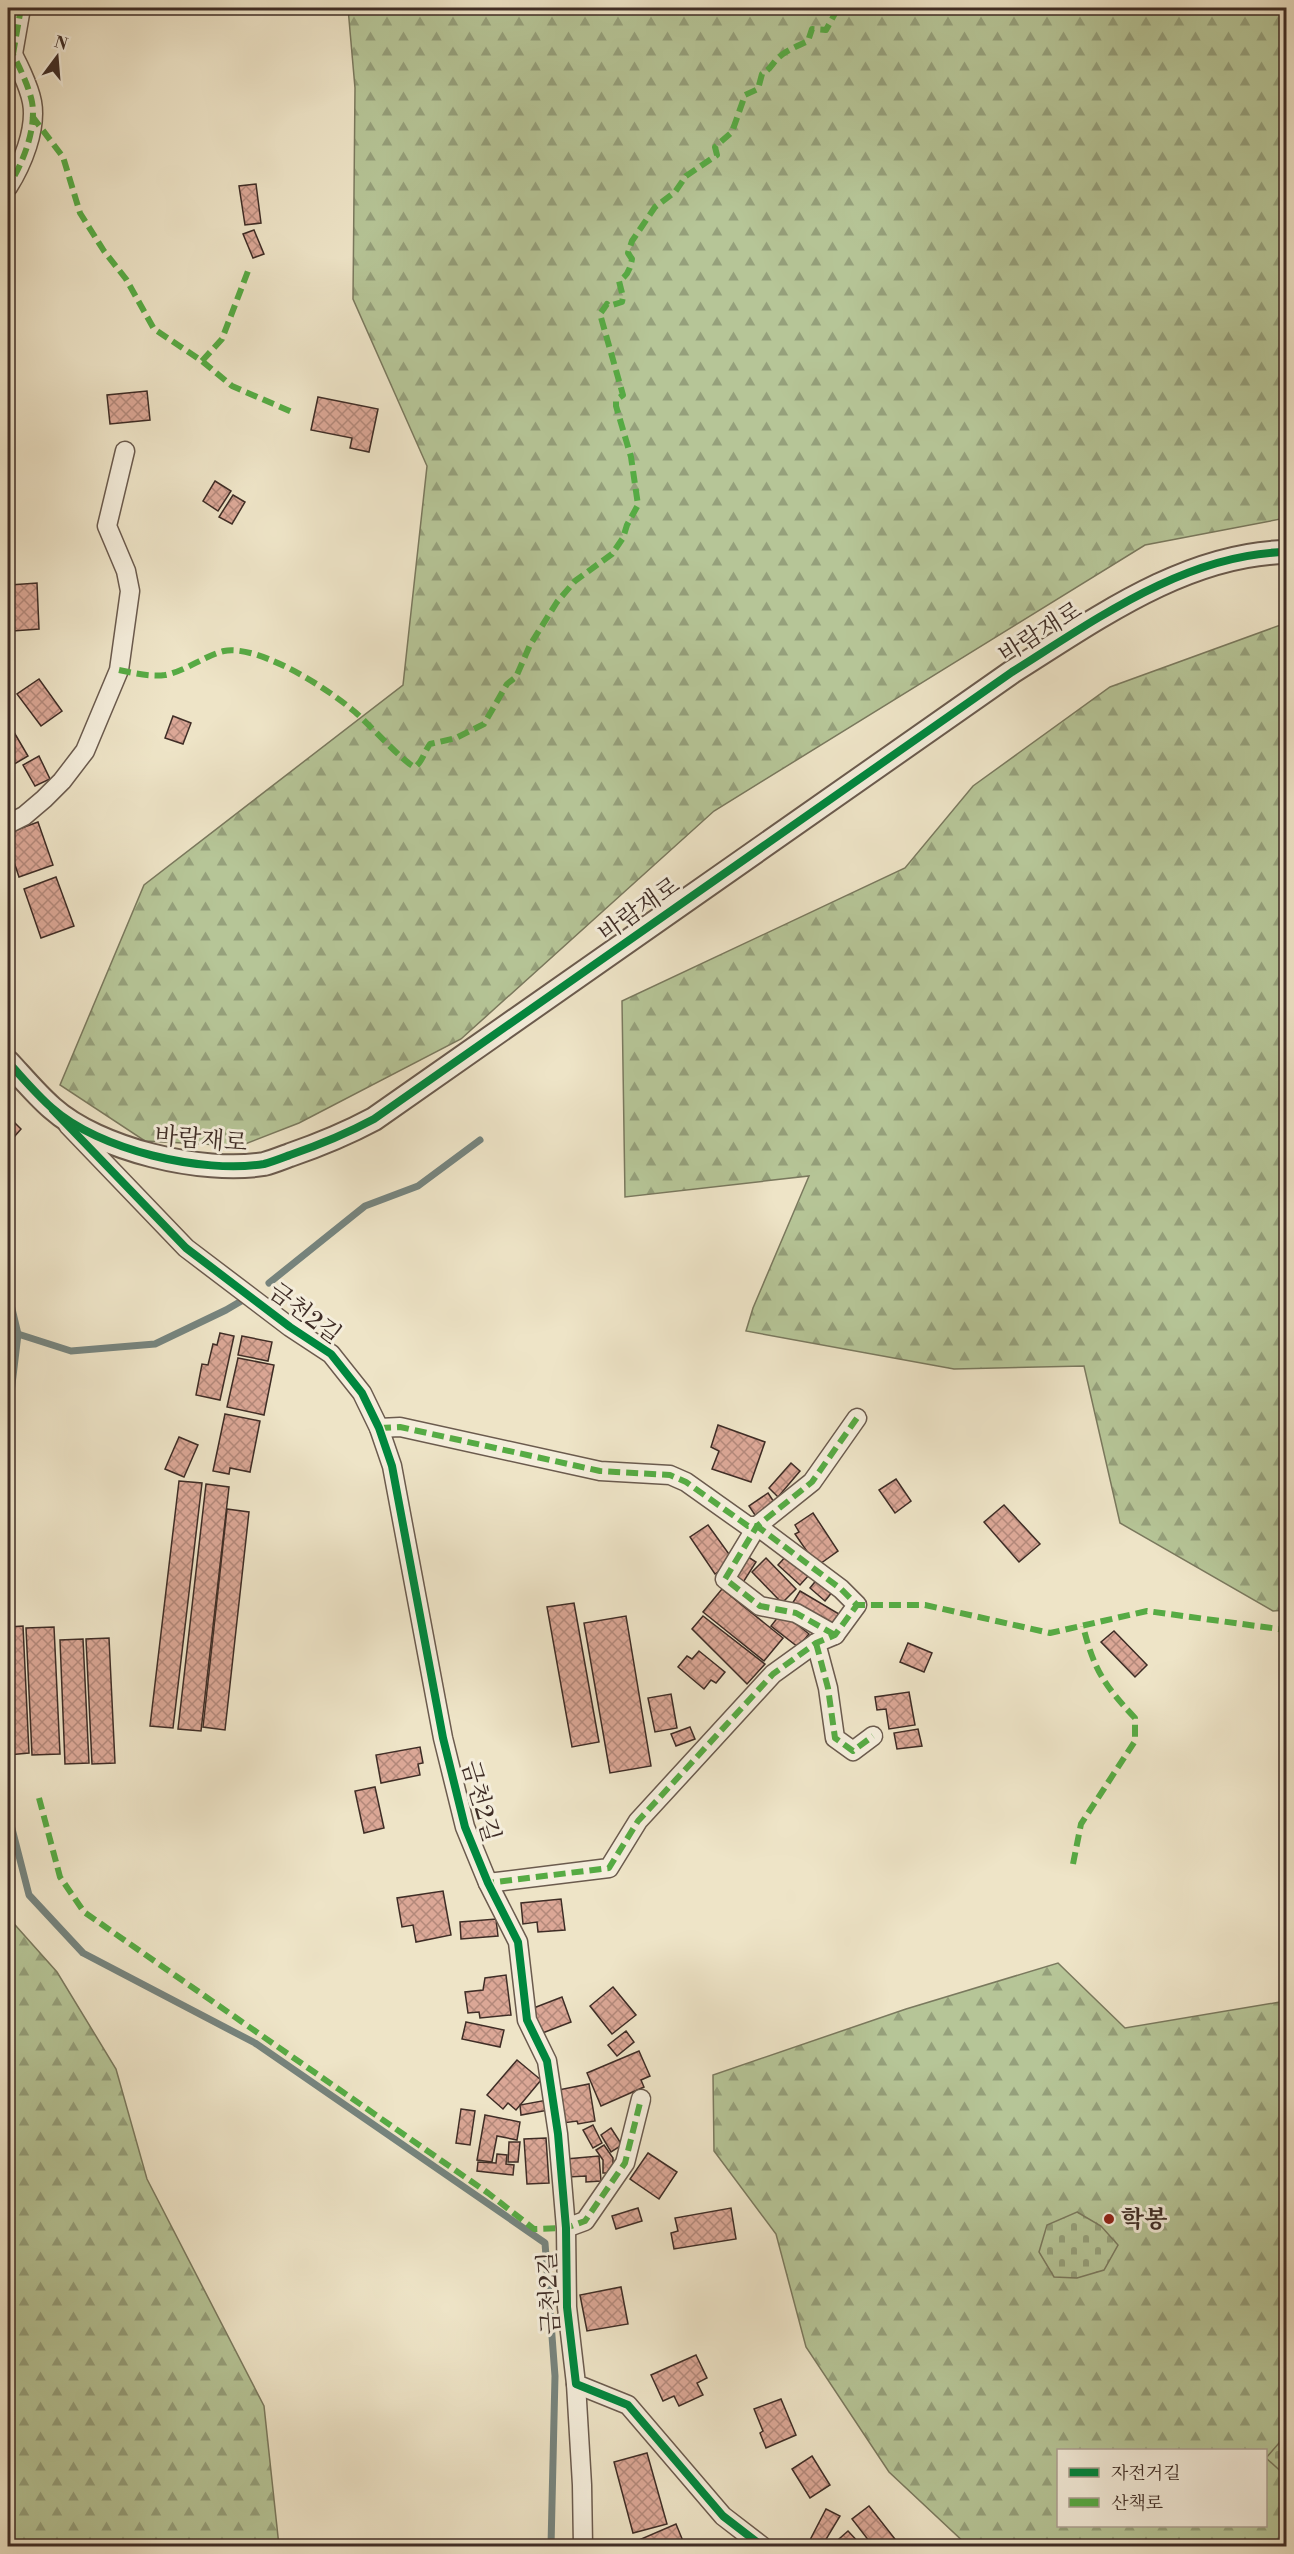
<svg xmlns="http://www.w3.org/2000/svg" width="1294" height="2554" font-family="'Libre Bodoni','Noto Serif KR',serif">
<defs>
<pattern id="forest-firs" width="22" height="20" patternUnits="userSpaceOnUse" patternTransform="scale(1.5)"><rect width="22" height="20" fill="#b6c597"/><path d="M5 1l3.5 6h-7zM16 11l3.5 6h-7z" fill="#95a07b"/></pattern>
<pattern id="cemetery-stones" width="16" height="16" patternUnits="userSpaceOnUse" patternTransform="scale(1.5)"><rect width="16" height="16" fill="#b6c597"/><path d="M2 7V4a2 2 0 0 1 4 0v3zM10 15v-3a2 2 0 0 1 4 0v3z" fill="#95a07b"/></pattern>
<pattern id="building-cross-hatch" width="8" height="8" patternUnits="userSpaceOnUse" patternTransform="scale(1.5)"><rect width="8" height="8" fill="#dba796"/><path d="M0 0l8 8M0 8l8-8" fill="none" stroke="#b3887a"/></pattern>
</defs>
<rect width="100%" height="100%" fill="#eee4c7"/>
<filter id="stains"><feTurbulence type="fractalNoise" baseFrequency=".00333" numOctaves="4"/><feColorMatrix values="0 0 0 0 .2 0 0 0 0 .09 0 0 0 0 .02 0 0 0 .5 -.17"/></filter>
<radialGradient id="worn" r=".72"><stop offset=".6" stop-color="#630" stop-opacity="0"/><stop offset="1" stop-color="#630" stop-opacity=".3"/></radialGradient>
<g fill="url(#forest-firs)" stroke="#7a795e" stroke-width="1.5" fill-rule="evenodd">
<path d="M348,8H1286V518L1145,545L714,811L461,1039L299,1123L240,1146L145,1141L60,1085L144,885L403,685L427,466L353,299L355,88Z"/>
<path d="M1286,623V1610L1273,1611L1120,1523L1084,1366L954,1369L746,1331L753,1308L809,1176L625,1197L622,1001L905,868L973,786L1110,687Z"/>
<path d="M8,1917L57,1972L116,2069L147,2179L264,2406L279,2546H8Z"/>
<path d="M1058,1963L1125,2028L1286,2001V2546H968L889,2472L806,2347L776,2234L714,2151L713,2075L906,2009ZM1058,2450H1266V2526H1058Z"/>
</g>
<g fill="url(#cemetery-stones)" stroke="#7a795e" stroke-width="1.5">
<path d="M1077,2212L1101,2226L1118,2245L1104,2270L1077,2278L1054,2277L1039,2252L1047,2225Z"/>
<path d="M1286,2435V2476L1266,2458Z"/>
</g>
<g fill="none" stroke-linecap="round" stroke-linejoin="round">
<g stroke="#76847e" stroke-width="7">
<path d="M269,1283L365,1206L418,1186L480,1140"/>
<path d="M8,1292L18,1334L8,1418"/>
<path d="M18,1334L71,1351L155,1344L226,1310L243,1300"/>
<path d="M8,1813L29,1895L83,1953L255,2043L545,2243L555,2376L551,2546"/>
</g>
</g>
<g fill="url(#building-cross-hatch)" stroke="#3f2d26" stroke-width="1.5">
<path d="M256,184L261,223L245,225L239,186Z"/>
<path d="M254,230L264,254L253,258L243,234Z"/>
<path d="M147,391L150,420L110,424L107,395Z"/>
<path d="M318,397L378,409L369,452L350,448L352,438L311,430Z"/>
<path d="M215,481L231,491L218,511L203,501Z"/>
<path d="M233,495L245,502L232,524L219,517Z"/>
<path d="M37,583L39,629L13,631L10,585Z"/>
<path d="M39,679L62,711L41,726L17,694Z"/>
<path d="M173,716L191,723L183,744L165,738Z"/>
<path d="M8,722L28,756L11,766L8,761Z"/>
<path d="M39,756L50,779L35,786L23,765Z"/>
<path d="M38,822L53,865L19,877L8,844V833Z"/>
<path d="M56,877L74,926L41,938L24,889Z"/>
<path d="M8,1116L21,1129L8,1144Z"/>
<path d="M220,1333L234,1336L220,1400L196,1395L202,1364L208,1365L213,1344L217,1345Z"/>
<path d="M242,1336L272,1342L268,1361L238,1355Z"/>
<path d="M238,1358L274,1365L264,1415L227,1407Z"/>
<path d="M225,1414L260,1421L250,1472L230,1468L229,1474L213,1471Z"/>
<path d="M718,1425L765,1442L751,1482L712,1469L719,1451L711,1447Z"/>
<path d="M179,1437L198,1445L184,1477L165,1469Z"/>
<path d="M791,1463L800,1471L778,1497L769,1488Z"/>
<path d="M896,1479L911,1501L895,1513L879,1490Z"/>
<path d="M179,1481L202,1483L173,1728L150,1726Z"/>
<path d="M206,1484L229,1487L201,1731L178,1729Z"/>
<path d="M768,1493L776,1505L757,1518L749,1506Z"/>
<path d="M1004,1505L1040,1544L1019,1562L984,1522Z"/>
<path d="M227,1509L249,1512L225,1730L203,1727Z"/>
<path d="M813,1513L838,1551L817,1566L795,1534L799,1532L795,1525Z"/>
<path d="M708,1525L734,1561L715,1574L690,1537Z"/>
<path d="M745,1555L756,1562L742,1584L731,1577Z"/>
<path d="M787,1555L809,1575L800,1585L778,1565Z"/>
<path d="M766,1558L796,1589L782,1603L752,1572Z"/>
<path d="M818,1578L833,1591L825,1601L810,1588Z"/>
<path d="M722,1589L783,1638L764,1661L703,1612Z"/>
<path d="M800,1591L839,1614L832,1627L792,1604Z"/>
<path d="M574,1603L599,1742L572,1747L547,1607Z"/>
<path d="M782,1612L809,1634L798,1647L771,1626Z"/>
<path d="M626,1616L651,1766L610,1773L584,1623Z"/>
<path d="M703,1616L765,1664L747,1684L692,1629Z"/>
<path d="M23,1626L29,1753L8,1755V1627Z"/>
<path d="M54,1627L60,1754L32,1755L26,1628Z"/>
<path d="M1114,1631L1147,1665L1135,1677L1101,1642Z"/>
<path d="M109,1638L115,1763L92,1764L86,1639Z"/>
<path d="M83,1639L89,1763L65,1764L60,1640Z"/>
<path d="M908,1643L932,1653L924,1672L900,1662Z"/>
<path d="M699,1651L725,1672L716,1683L711,1680L704,1689L678,1667L687,1656L692,1659Z"/>
<path d="M909,1692L915,1725L889,1729L886,1709L877,1710L875,1697Z"/>
<path d="M671,1694L677,1728L655,1732L648,1698Z"/>
<path d="M690,1727L695,1739L676,1746L671,1734Z"/>
<path d="M918,1729L922,1746L897,1749L894,1733Z"/>
<path d="M420,1747L423,1763L418,1764L420,1775L381,1783L376,1755Z"/>
<path d="M375,1787L384,1828L364,1833L355,1791Z"/>
<path d="M443,1891L451,1935L416,1942L413,1925L402,1927L397,1898Z"/>
<path d="M561,1899L565,1930L538,1932L537,1922L523,1924L521,1903Z"/>
<path d="M496,1919L498,1936L461,1939L460,1922Z"/>
<path d="M506,1975L511,2015L480,2018L479,2012L468,2013L465,1992L483,1990L485,1978Z"/>
<path d="M613,1987L636,2015L612,2034L590,2006Z"/>
<path d="M562,1997L571,2022L540,2034L531,2009Z"/>
<path d="M466,2022L504,2030L500,2047L462,2039Z"/>
<path d="M626,2031L634,2042L617,2056L608,2045Z"/>
<path d="M639,2051L650,2076L641,2080L644,2087L601,2106L587,2073Z"/>
<path d="M517,2060L541,2080L516,2110L508,2103L503,2109L487,2095Z"/>
<path d="M589,2084L595,2121L578,2124L577,2121L563,2123L558,2090Z"/>
<path d="M547,2100L549,2110L521,2115L520,2105Z"/>
<path d="M461,2109L475,2111L470,2145L456,2143Z"/>
<path d="M485,2115L520,2122L517,2140L497,2136L492,2162L477,2160Z"/>
<path d="M593,2125L602,2143L593,2148L583,2130Z"/>
<path d="M611,2128L622,2145L611,2152L601,2135Z"/>
<path d="M546,2138L549,2183L527,2184L524,2139Z"/>
<path d="M509,2142H520L518,2162H508Z"/>
<path d="M604,2145L613,2158V2173H603V2160L596,2150Z"/>
<path d="M648,2153L677,2172L659,2199L630,2179Z"/>
<path d="M497,2154L507,2155L506,2164L514,2165L513,2175L477,2171L478,2162L496,2163Z"/>
<path d="M599,2156L601,2181L586,2182V2176L568,2177L566,2159Z"/>
<path d="M638,2208L642,2221L616,2229L612,2216Z"/>
<path d="M731,2208L736,2239L674,2249L671,2233L678,2231L675,2218Z"/>
<path d="M621,2287L628,2324L587,2331L580,2295Z"/>
<path d="M696,2355L707,2378L697,2383L703,2395L679,2406L674,2396L663,2401L651,2375Z"/>
<path d="M781,2399L796,2435L766,2448L760,2433L763,2431L754,2409Z"/>
<path d="M647,2453L667,2524L633,2533L614,2462Z"/>
<path d="M812,2456L830,2485L810,2498L792,2469Z"/>
<path d="M869,2506L895,2539L885,2546H873L852,2519Z"/>
<path d="M826,2509L840,2516L822,2546L810,2540Z"/>
<path d="M676,2524L685,2546H633L632,2543Z"/>
<path d="M848,2531L862,2546H831Z"/>
</g>
<g fill="none" stroke-linecap="round" stroke-linejoin="round">
<defs>
<g id="minor">
<path d="M8,46C16,59 29,86 32,102C37,129 22,165 8,187"/>
<path d="M13,54L21,8"/>
<path d="M8,824L24,816L44,799L62,781L85,751L119,670L130,591L126,571L107,526L125,451"/>
<path d="M68,1125L186,1248L290,1327L331,1354L362,1393L379,1428L392,1466L443,1738L465,1827L488,1883L518,1942L527,2020L547,2061L558,2134L566,2228L567,2307L576,2384L628,2405L723,2516L762,2546"/>
<path d="M379,1428L400,1427L600,1471L670,1475L686,1482L748,1526H757L841,1589L857,1605L835,1635L816,1643L773,1674L638,1821L609,1868L488,1883"/>
<path d="M835,1635L796,1613L760,1606L725,1579L757,1526L812,1482L857,1418"/>
<path d="M816,1643L828,1688L835,1738L853,1751L873,1736"/>
<path d="M566,2228L585,2221L625,2163L641,2099"/>
<path d="M576,2384L582,2485L583,2546"/>
</g>
<path id="tertiary" d="M8,1062C22,1077 36,1094 52,1108C99,1150 202,1174 264,1164C272,1162 282,1158 290,1155C319,1145 346,1134 374,1119L1012,672C1095,620 1185,554 1286,552"/>
</defs>
<use href="#minor" stroke="#6b5b4e" stroke-width="21"/>
<use href="#tertiary" stroke="#6b5b4e" stroke-width="26"/>
<use href="#minor" stroke="#f4eddb" stroke-width="18"/>
<use href="#tertiary" stroke="#f4eddb" stroke-width="22"/>
<g stroke="#56ab44" stroke-width="6" stroke-dasharray="12 6" stroke-linecap="butt">
<path d="M8,46C16,59 29,86 32,102C37,129 22,165 8,187"/>
<path d="M13,54L21,8"/>
<path d="M32,116L63,157L80,213L104,251L126,279L154,329L202,361L232,386L292,412"/>
<path d="M202,361L222,339L248,271"/>
<path d="M119,670C133,673 151,677 165,675C186,671 204,656 224,651C238,648 260,655 273,661C300,672 334,694 355,712C367,722 406,765 415,767C423,761 424,752 430,744L456,738L484,724L507,684L516,677L530,645L557,602L575,581L612,554L623,538L627,525L638,505L631,457L616,406V400L623,395L600,314L607,304L609,306L622,302L623,297L619,281C627,276 630,270 632,259L628,253L632,241L655,207L675,192L686,176L717,155L715,147L732,132L745,95L758,89L762,74C770,69 771,66 776,60C784,51 798,46 808,41L812,29L826,30L838,8"/>
<path d="M379,1428L400,1427L600,1471L670,1475L686,1482L748,1526H757L841,1589L857,1605H925L1050,1633L1147,1611L1286,1630"/>
<path d="M835,1635L796,1613L760,1606L725,1579L757,1526L812,1482L857,1418"/>
<path d="M816,1643L828,1688L835,1738L853,1751L873,1736"/>
<path d="M39,1798L60,1877L84,1912L488,2193L534,2229L566,2228L585,2221L625,2163L641,2099"/>
<path d="M1073,1864L1081,1824L1135,1741V1718C1104,1685 1094,1670 1083,1626"/>
<path d="M491,1888L488,1883L609,1868L638,1821L773,1674L816,1643L835,1635L857,1605"/>
</g>
<defs>
<g id="cycleway">
<path d="M8,1062C22,1077 36,1094 52,1108C99,1150 202,1174 264,1164C272,1162 282,1158 290,1155C319,1145 346,1134 374,1119L1012,672C1095,620 1185,554 1286,552"/>
<path d="M53,1110L186,1248L290,1327L331,1354L362,1393L379,1428L392,1466L443,1738L465,1827L488,1883L518,1942L527,2020L547,2061L558,2134L566,2228L567,2307L576,2384L628,2405L723,2516L762,2546"/>
</g>
</defs>
<use href="#cycleway" stroke="#f4eddb" stroke-width="11"/>
<use href="#cycleway" stroke="#00873e" stroke-width="8"/>
</g>
<circle fill="#8f2418" stroke="#f4eddb" stroke-width="2" cx="1109" cy="2219" r="6"/>
<g text-anchor="middle" stroke-width="6" stroke-linejoin="round" paint-order="stroke">
<g font-size="24" fill="#3f2d26" stroke="#f4eddb">
<text transform="translate(1040 632) rotate(-32)" y="8">바람재로</text>
<text transform="translate(639 909) rotate(-35)" y="8">바람재로</text>
<text transform="translate(201 1139) rotate(5)" y="8">바람재로</text>
<text transform="translate(305 1313) rotate(37)" y="8">금천2길</text>
<text transform="translate(481 1801) rotate(74)" y="8">금천2길</text>
<text transform="translate(549 2293) rotate(-93)" y="8">금천2길</text>
</g>
<g font-size="24" font-weight="bold" fill="#3f2d26" stroke="#f4eddb" text-anchor="start">
<text x="1121" y="2227">학봉</text>
</g>
</g>
<rect width="1294" height="2554" fill="none" stroke="#eee4c7" stroke-width="30"/>
<rect x="9" y="9" width="1276" height="2536" fill="none" stroke="#3f2d26" stroke-width="3"/>
<rect x="15" y="15" width="1264" height="2524" fill="none" stroke="#3f2d26" stroke-width="1.5"/>
<rect x="1057" y="2449" width="210" height="78" fill="#f4eddb" stroke="#aca093" stroke-width="1.5"/>
<rect x="1069" y="2468" width="30" height="9" fill="#00873e" stroke="#aca093" stroke-width="1.5"/>
<text x="1111" y="2479" font-size="18" fill="#3f2d26">자전거길</text>
<rect x="1069" y="2498" width="30" height="9" fill="#56ab44" stroke="#aca093" stroke-width="1.5"/>
<text x="1111" y="2509" font-size="18" fill="#3f2d26">산책로</text>
<g transform="translate(57 57) rotate(16)" stroke="#f4eddb" stroke-width="4.5" paint-order="stroke">
<path d="M0-4.5L10 22L0 15L-10 22Z" fill="#3f2d26"/>
<text y="-9" font-size="16" font-weight="bold" text-anchor="middle" fill="#3f2d26">N</text>
</g>
<rect width="100%" height="100%" filter="url(#stains)"/>
<rect width="100%" height="100%" fill="url(#worn)"/>
</svg>
